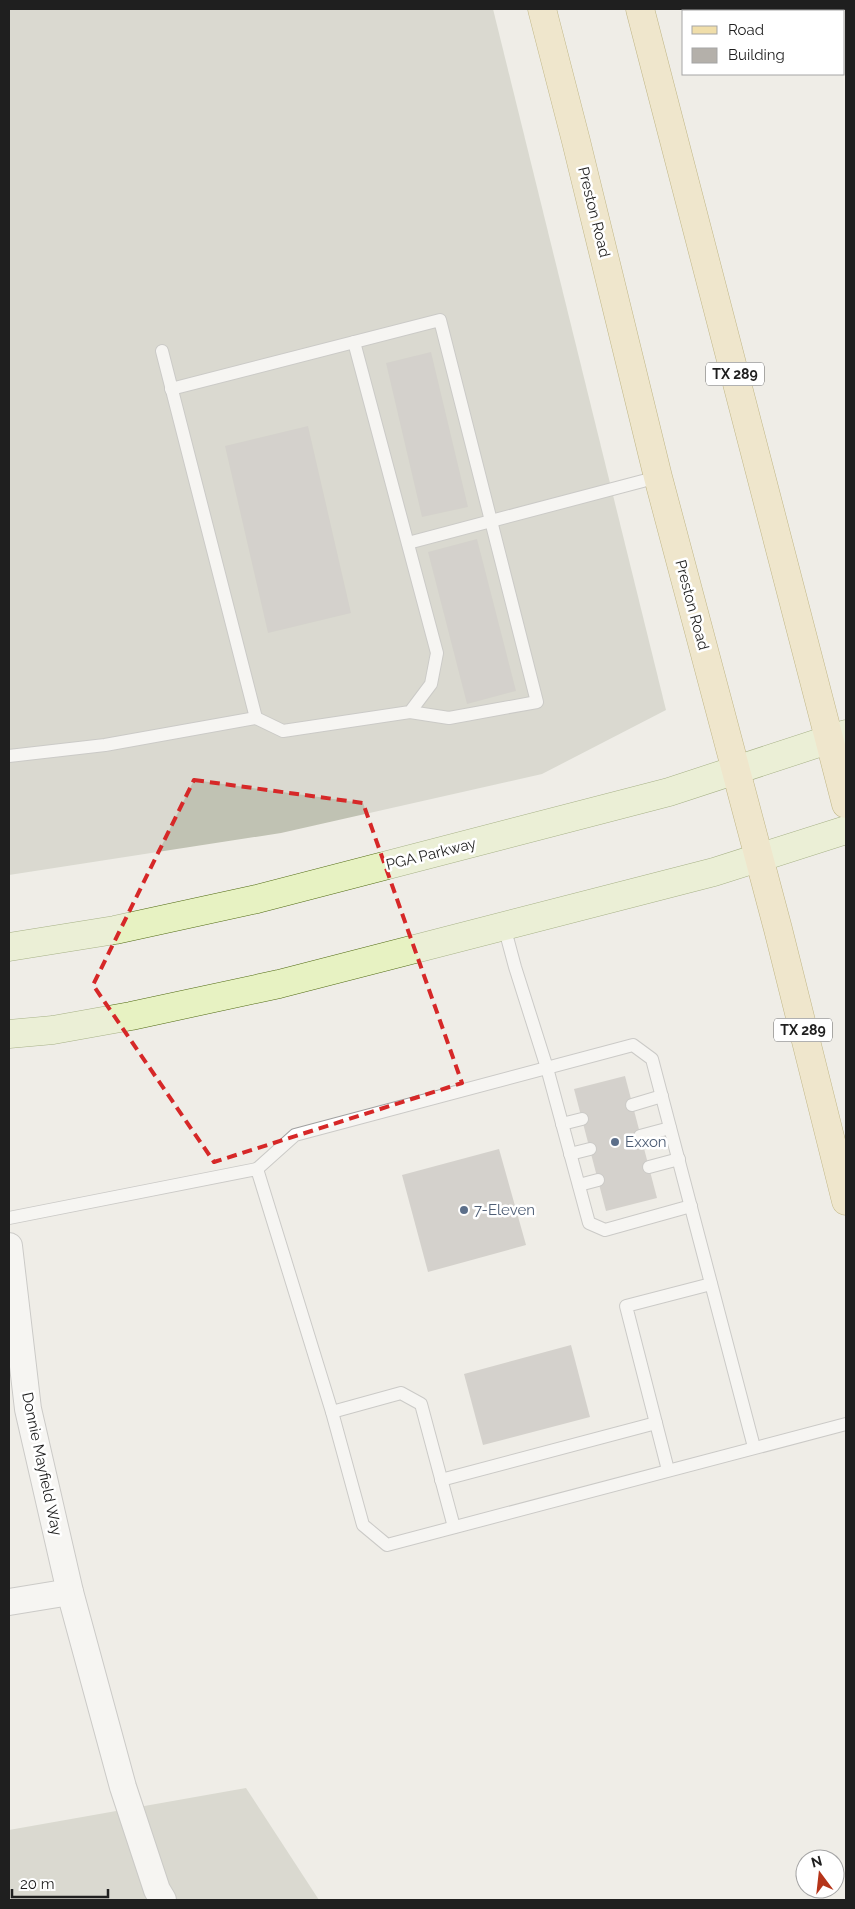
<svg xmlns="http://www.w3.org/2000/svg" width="855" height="1909" font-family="Raleway,sans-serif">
<rect width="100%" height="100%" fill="#efede7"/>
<g fill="#c0c2b3">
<path d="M9,9H493L666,710L542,774L281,833L9,875Z"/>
<path d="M246,1788L319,1900H9V1830Z"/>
</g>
<g fill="#b4b0aa">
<path d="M431,352L468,507L422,517L386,363Z"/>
<path d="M308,426L351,613L268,633L225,446Z"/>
<path d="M477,539L516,691L467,704L428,552Z"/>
<path d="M625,1076L657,1198L606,1211L574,1089Z"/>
<path d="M499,1149L526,1245L428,1272L402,1175Z"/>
<path d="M571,1345L590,1417L483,1445L464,1374Z"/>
</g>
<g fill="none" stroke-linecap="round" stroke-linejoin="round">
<defs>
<g id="lane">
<path d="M162,351L256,718"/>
<path d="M171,389L440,320L537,702L449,718L410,712"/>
<path d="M408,543L658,477"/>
<path d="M9,756L105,745L256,718L283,731L410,712L431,684L437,653L354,342"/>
<path d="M504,926L515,967L547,1068L589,1223L605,1230L691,1206"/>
<path d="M632,1105L662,1096"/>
<path d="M562,1124L582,1119"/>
<path d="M640,1136L670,1128"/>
<path d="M570,1154L590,1149"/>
<path d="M649,1167L679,1159"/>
<path d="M257,1169L295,1135L633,1045L652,1059L754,1447"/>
<path d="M579,1185L598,1180"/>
<path d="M9,1218L257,1169L332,1412L363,1525L387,1545L846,1424"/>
<path d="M332,1412L401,1393L421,1404L454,1527"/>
<path d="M668,1470L626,1306L711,1284"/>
<path d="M441,1480L656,1423"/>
</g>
<g id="street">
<path d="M9,1246L28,1409L70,1592L123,1787L157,1890L163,1900"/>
<path d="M9,1602L70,1592"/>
</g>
<g id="secondary">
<path d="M9,947L115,930L257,899L669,792L846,734"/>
<path d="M9,1034L53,1030L131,1016L279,984L714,872L846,830"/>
</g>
<g id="primary">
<path d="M542,9L576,141L658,477L778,929L846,1201"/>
<path d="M640,9L846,804"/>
</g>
</defs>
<use href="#lane" stroke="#a0a0a0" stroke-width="14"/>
<use href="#street" stroke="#a0a0a0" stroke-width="28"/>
<use href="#secondary" stroke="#516a13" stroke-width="29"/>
<use href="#primary" stroke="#887513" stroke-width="29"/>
<use href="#lane" stroke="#fff" stroke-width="12"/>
<use href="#street" stroke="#fff" stroke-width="26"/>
<use href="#secondary" stroke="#e7f2c2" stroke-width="28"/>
<use href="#primary" stroke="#f0deaa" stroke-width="28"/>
</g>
<path d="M0 0H855V1909H0ZM194,780L363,803L462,1083L214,1162L93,985Z" fill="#efede7" fill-opacity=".55" fill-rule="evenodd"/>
<path fill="none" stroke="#d62828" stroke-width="4" stroke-dasharray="10 6" stroke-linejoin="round" d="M194,780L363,803L462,1083L214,1162L93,985Z"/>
<g fill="#5c6f8a" stroke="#fff" stroke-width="2">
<circle cx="615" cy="1142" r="5"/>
<circle cx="464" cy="1210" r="5"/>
</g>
<g text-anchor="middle" stroke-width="5" stroke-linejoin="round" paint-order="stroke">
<g fill="#fff" stroke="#626262" stroke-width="1">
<rect x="706" y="362.5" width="58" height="23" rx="4"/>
<rect x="774" y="1018.5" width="58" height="23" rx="4"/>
</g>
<g font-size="14" font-weight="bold" fill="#1f1f1f">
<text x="735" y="379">TX 289</text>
<text x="803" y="1035">TX 289</text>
</g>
<g font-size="15" fill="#1f1f1f" stroke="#fff">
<text transform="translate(594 212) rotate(76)" y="5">Preston Road</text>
<text transform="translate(692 605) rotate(75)" y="5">Preston Road</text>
<text transform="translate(431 854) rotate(-14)" y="5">PGA Parkway</text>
<text transform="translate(42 1464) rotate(78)" y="5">Donnie Mayfield Way</text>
</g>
<g font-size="15" fill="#4e5e75" stroke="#fff" text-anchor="start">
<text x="625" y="1147">Exxon</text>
<text x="474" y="1215">7-Eleven</text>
</g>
</g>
<rect width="855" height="1909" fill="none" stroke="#1f1f1f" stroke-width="20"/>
<rect x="682" y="10" width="162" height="65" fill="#ffffff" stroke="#a5a5a5"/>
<rect x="692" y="26" width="25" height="8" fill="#f0deaa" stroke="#a5a5a5"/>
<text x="728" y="35" font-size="15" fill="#1f1f1f">Road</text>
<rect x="692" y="48" width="25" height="15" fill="#b4b0aa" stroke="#a5a5a5"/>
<text x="728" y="60" font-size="15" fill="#1f1f1f">Building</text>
<g transform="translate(820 1874) rotate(345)"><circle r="24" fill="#ffffff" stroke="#a5a5a5"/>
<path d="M0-4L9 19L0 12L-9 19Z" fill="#b53419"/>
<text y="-8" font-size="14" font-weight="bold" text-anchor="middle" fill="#1f1f1f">N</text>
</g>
<path d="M12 1889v8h96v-8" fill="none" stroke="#1f1f1f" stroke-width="2.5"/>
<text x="20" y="1889" font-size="15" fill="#1f1f1f" stroke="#ffffff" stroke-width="4" paint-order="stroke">20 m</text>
</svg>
